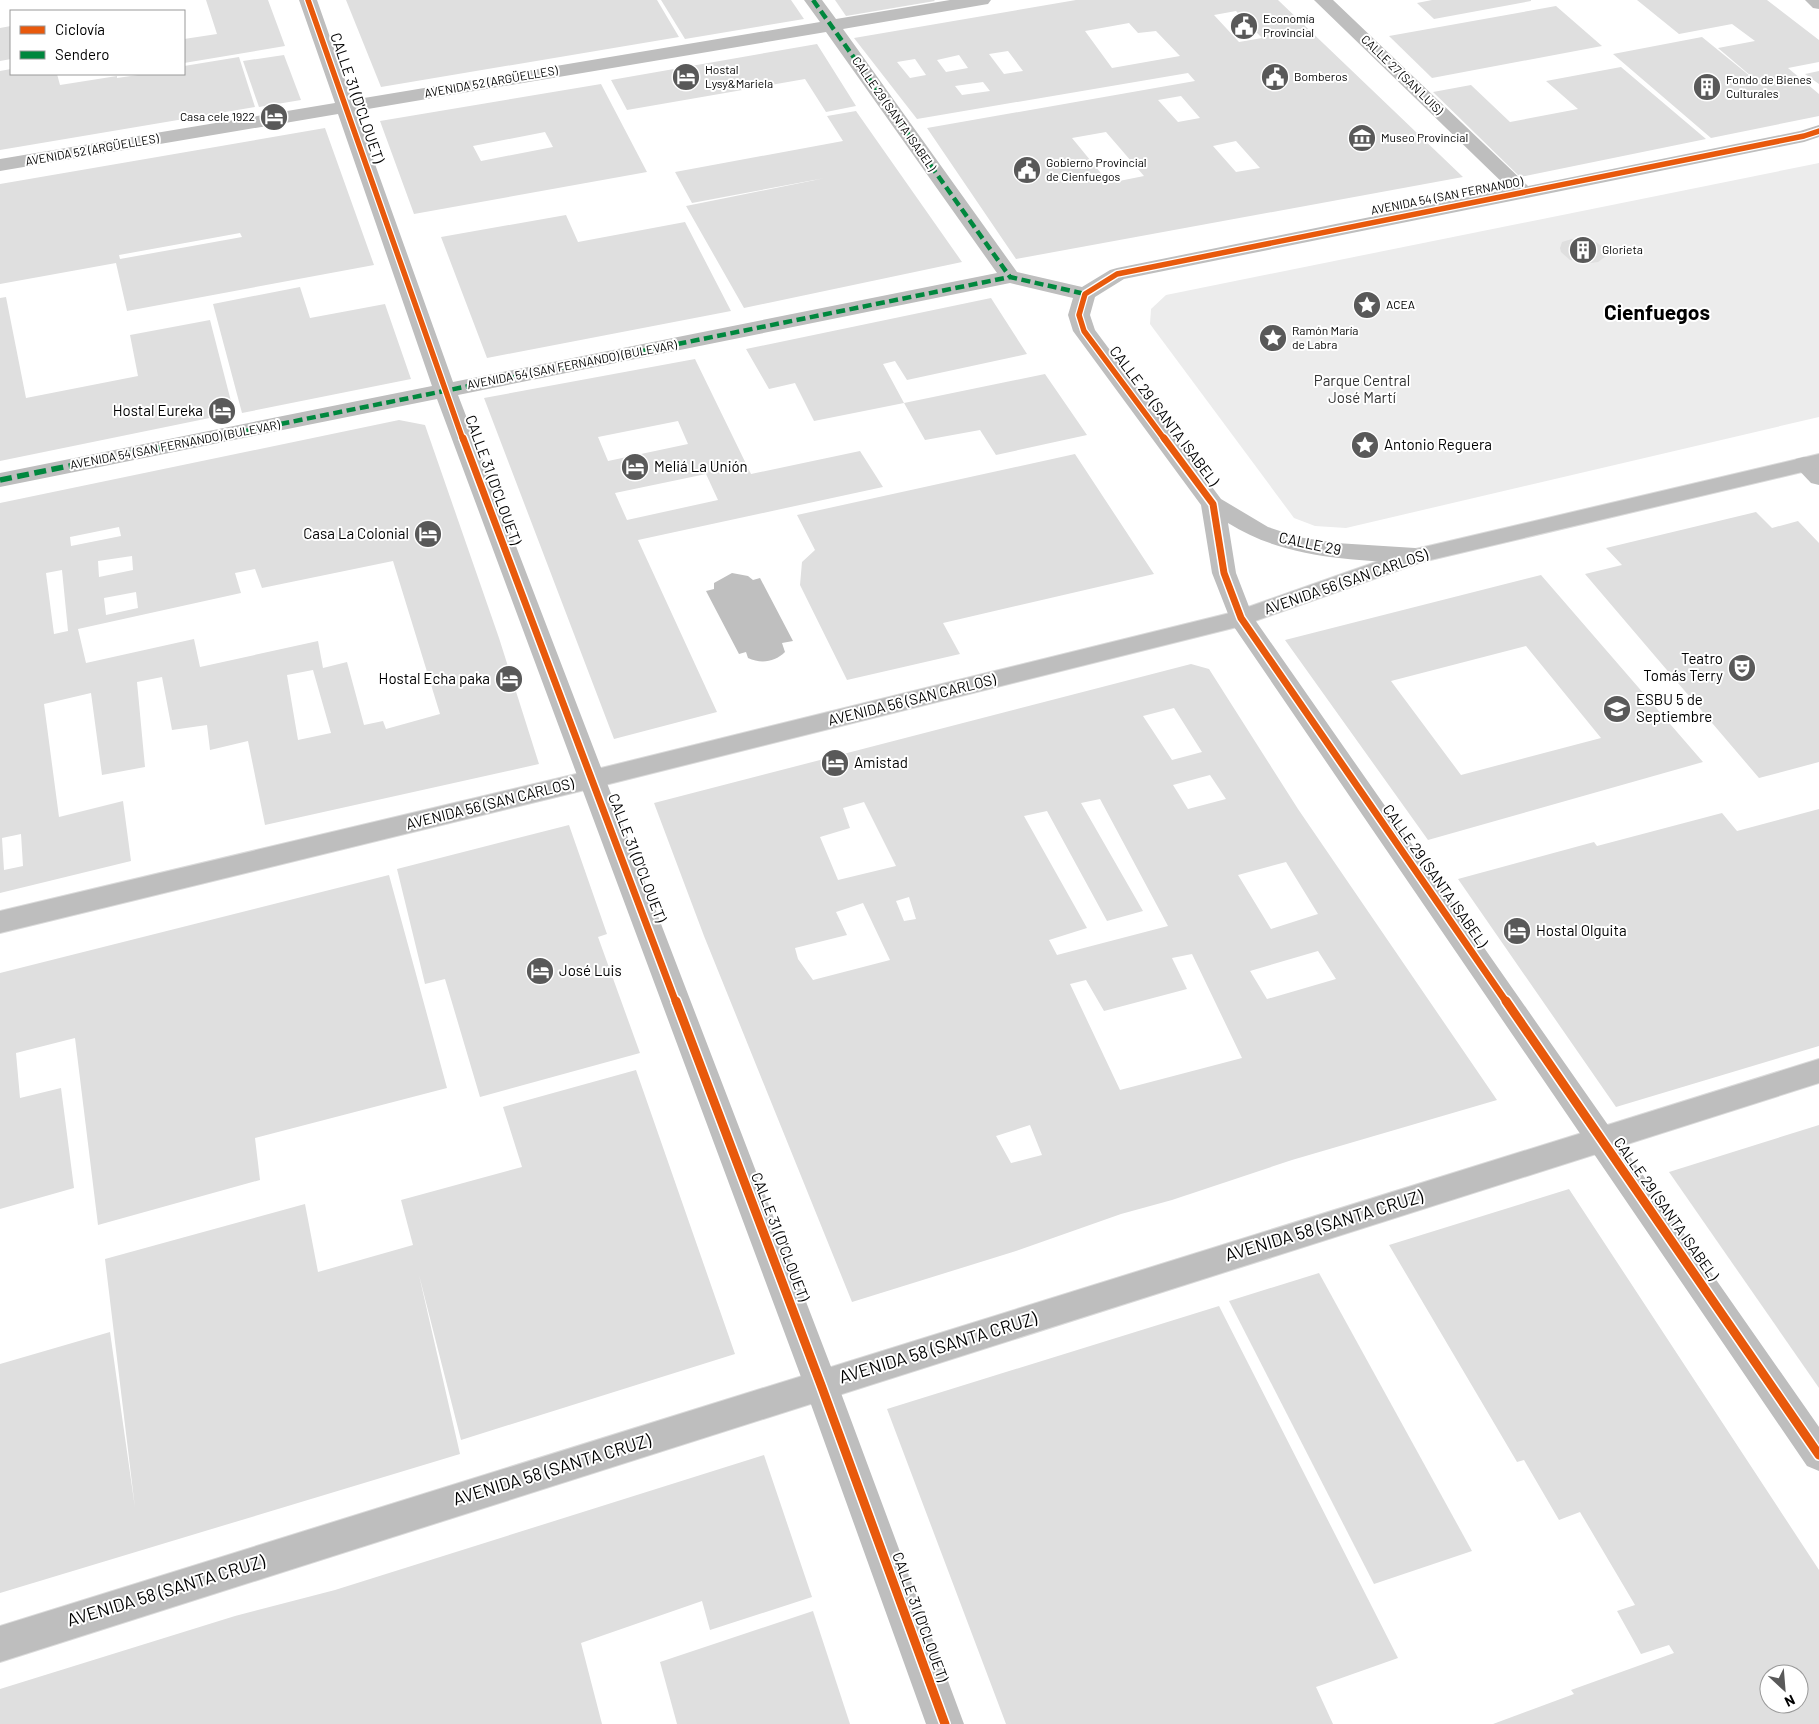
<svg xmlns="http://www.w3.org/2000/svg" width="1819" height="1724" font-family="Barlow,sans-serif">
<rect width="100%" height="100%" fill="#fff"/>
<path fill="#ececec" d="M1819,163V417L1346,528L1315,526L1294,518L1150,324L1151,309L1166,295Z"/>
<path fill="#bfbfbf" d="M732,573L748,576L753,580L760,578L793,641L782,643L785,652C775,662 761,664 748,658L746,652L739,654L706,591L714,589V583Z"/>
<g fill="#dfdfdf" fill-rule="evenodd">
<path d="M206,0H268L285,46L184,63V39L217,34Z"/>
<path d="M346,0H657L679,37L381,87Z"/>
<path d="M661,0H791L804,19L685,39Z"/>
<path d="M835,0H934L935,1L846,16Z"/>
<path d="M1076,0H1278L1463,177L1016,259L927,128L1195,81L1188,73L917,119L854,38ZM1236,11L1262,38L1239,42L1214,15ZM1129,23L1138,33L1156,31L1180,56L1112,68L1085,31ZM1008,51L1023,71L1004,74L989,54ZM959,55L968,68L946,72L937,60ZM915,59L926,75L910,78L897,62ZM983,82L990,91L962,95L955,86ZM1181,96L1200,118L1178,122L1158,100ZM1106,132L1144,176L1109,183L1072,138ZM1236,141L1260,168L1236,172L1213,146Z"/>
<path d="M1432,0H1531V1L1434,19L1417,3Z"/>
<path d="M1637,0H1767L1819,40V62L1788,68L1819,94V116L1711,138L1613,54L1702,37L1772,94L1718,48L1755,41L1732,24L1679,34Z"/>
<path d="M1556,6L1602,46L1432,78L1389,36Z"/>
<path d="M11,26V59L0,61V28Z"/>
<path d="M817,44L856,106L826,112L805,79L627,110L611,80Z"/>
<path d="M284,55L301,100L259,107L243,61Z"/>
<path d="M239,57L255,107L0,150V71L11,69V74H57L60,85L117,76V78L145,74H184V66Z"/>
<path d="M1621,67L1706,139L1520,177L1433,92L1471,85L1510,122L1578,109L1546,81Z"/>
<path d="M1819,71V84L1805,74Z"/>
<path d="M601,84L647,172L414,214L380,121ZM545,132L553,147L481,161L473,146Z"/>
<path d="M856,111L962,262L744,308L686,206L825,178L692,203L675,172L843,141L827,116Z"/>
<path d="M325,128L374,265L127,311L116,263L0,284V184ZM240,233L242,237L120,259L119,255Z"/>
<path d="M566,215L578,242L685,222L731,311L487,358L441,237Z"/>
<path d="M1572,239L1596,242L1604,248L1606,256L1598,262L1591,263L1570,260L1561,252L1560,248L1562,242Z"/>
<path d="M300,287L310,318L385,304L411,379L242,413L213,304Z"/>
<path d="M6,297L26,398L138,376L130,335L210,320L234,413L0,461V298Z"/>
<path d="M991,298L1027,354L907,380L895,361L883,364L904,403L814,421L795,383L769,389L746,349Z"/>
<path d="M695,359L751,474L860,451L883,487L638,540L717,712L614,739L484,398ZM678,421L688,444L608,461L598,437ZM706,474L718,500L627,520L615,493Z"/>
<path d="M1045,374L1087,435L996,455L980,430L925,440L904,403Z"/>
<path d="M399,420L425,425L499,638L539,764L265,825L248,741L210,750L207,725L172,730L162,677L137,682L145,767L102,775L91,693L44,704L59,817L123,801L131,861L0,893V503ZM119,527L121,536L71,546L70,537ZM132,556L133,570L99,577L98,561ZM393,561L440,714L386,729L383,721L364,725L347,662L323,668L318,641L200,667L194,639L86,663L78,629L241,593L235,573L255,569L262,588ZM62,570L68,631L54,634L46,573ZM136,592L138,608L106,615L104,598ZM313,670L331,733L298,740L287,675ZM21,834L23,866L4,870L2,838Z"/>
<path d="M1075,454L1154,574L943,623L960,654L847,680L800,585L802,562L815,550L797,515Z"/>
<path d="M1756,512L1772,528L1798,521L1819,543V762L1759,778L1585,574L1622,565L1606,548Z"/>
<path d="M1541,575L1703,762L1428,840L1285,640ZM1526,646L1601,738L1461,775L1391,681Z"/>
<path d="M1191,664L1209,669L1298,809L1497,1100L1292,1160L1172,1200L1121,1214L1016,1251L852,1302L704,936L654,803ZM1174,708L1202,752L1172,760L1143,716ZM1210,775L1226,799L1188,809L1173,785ZM1100,799L1168,926L1057,955L1049,940L1087,928L1024,816L1047,811L1107,921L1143,911L1081,803ZM864,802L896,866L838,880L820,837L850,828L843,808ZM1286,862L1318,914L1271,929L1238,875ZM909,897L916,919L904,921L896,901ZM863,903L890,960L813,980L798,959L795,948L847,935L836,912ZM1318,951L1336,979L1267,999L1250,971ZM1192,954L1242,1058L1120,1090L1070,984L1086,980L1104,1011L1187,989L1172,958ZM1030,1125L1042,1155L1011,1163L996,1136Z"/>
<path d="M1819,809V1046L1616,1107L1458,879L1594,842L1597,846L1722,813L1737,831Z"/>
<path d="M569,825L607,934L598,937L640,1053L480,1097L445,979L425,984L397,869Z"/>
<path d="M389,875L447,1088L255,1138L260,1180L98,1225L75,1038L16,1053L20,1098L61,1088L74,1188L0,1209V973Z"/>
<path d="M636,1070L735,1354L461,1440L419,1275L460,1454L0,1593V1364L110,1332L135,1508L105,1259L305,1204L318,1272L413,1245L401,1200L522,1167L503,1107Z"/>
<path d="M1819,1125V1388L1669,1172Z"/>
<path d="M1569,1189L1819,1570V1724H1493L1574,1694L1571,1690L1674,1653L1669,1645L1641,1654L1617,1611L1635,1605L1580,1512L1559,1520L1524,1460L1517,1462L1389,1245ZM1769,1674H1799V1704H1769Z"/>
<path d="M1319,1273L1472,1551L1374,1584L1229,1301Z"/>
<path d="M1219,1306L1398,1658L1316,1687L1333,1724H1006L887,1409Z"/>
<path d="M764,1455L812,1597L710,1630L702,1601L581,1643L602,1724H0V1689L235,1616L335,1590Z"/>
<path d="M813,1611L850,1724H677L660,1662Z"/>
</g>
<g fill="none" stroke-linecap="round" stroke-linejoin="round">
<defs>
<g id="major">
<path d="M1819,454V468L1422,562L1241,626L593,788L0,933V911L593,770L1234,612L1407,551Z"/>
<path d="M1819,1059V1083L0,1662V1626Z"/>
</g>
</defs>
<use href="#major" stroke="#dbdbdb" stroke-width="2"/>
<g fill="#bebebe" fill-rule="evenodd">
<path d="M299,0H317L352,100L820,22L804,0H822L836,19L950,0H991L988,4L982,5L843,29L1017,272L1082,287L1110,270L1117,268L1509,189L1314,0H1333L1528,186L1800,131L1819,125V137L1804,142L1124,279L1095,297L1090,315L1095,330L1221,499L1268,527L1298,537L1336,543L1415,548L1423,551L1427,556L1423,561L1415,564C1350,559 1285,559 1228,523L1236,573L1253,617L1819,1427V1471L1807,1466L1232,624L1212,573L1201,505L1073,331L1068,315L1073,298L1010,283L458,395L838,1385L964,1724H926L804,1385L437,399L0,487V473L432,386L338,114L0,171V159L335,103ZM826,32L997,273L453,382L356,111Z"/>
<path d="M1805,0H1819V9L1813,8Z"/>
<path d="M1804,457L1812,459L1819,465V485L1811,483L1793,464L1796,459Z"/>
</g>
<use href="#major" fill="#bebebe" fill-rule="evenodd"/>
<g stroke="#00873e" stroke-width="4.5" stroke-dasharray="9 4.5" stroke-linecap="butt">
<path d="M813,0L1010,277"/>
<path d="M201,440L1010,277L1085,294"/>
</g>
<path stroke="#00873e" stroke-width="5.5" stroke-dasharray="12 5.5" stroke-linecap="butt" d="M0,480L207,438"/>
<defs>
<g id="cycleway-far2">
<path d="M308,0L463,440"/>
<path d="M1165,440L1084,331L1079,315L1085,294L1117,274L1804,136L1819,131"/>
</g>
<g id="cycleway-far1">
<path d="M463,438L676,1003"/>
<path d="M1164,438L1213,504L1224,573L1241,618L1507,1003"/>
</g>
<g id="cycleway">
<path d="M676,1001L821,1385L945,1724"/>
<path d="M1506,1001L1819,1455"/>
</g>
</defs>
<use href="#cycleway-far2" stroke="#fff" stroke-width="8"/>
<use href="#cycleway-far1" stroke="#fff" stroke-width="10"/>
<use href="#cycleway" stroke="#fff" stroke-width="12"/>
<use href="#cycleway-far2" stroke="#e8590c" stroke-width="5.5"/>
<use href="#cycleway-far1" stroke="#e8590c" stroke-width="7"/>
<use href="#cycleway" stroke="#e8590c" stroke-width="9"/>
</g>
<defs>
<symbol id="civic-disc" viewBox="-11 -11 22 22"><circle r="9.5" fill="#595959" stroke="#fff"/><path d="M-.6-6.5H3V-4.5H.6V-3L4-1V1h2V6H-6V1h2V-1L-.6-3ZM-1.2 2.5V6h2.4V2.5Z" fill="#fff"/></symbol>
<symbol id="hotel-disc" viewBox="-11 -11 22 22"><circle r="9.5" fill="#595959" stroke="#fff"/><path d="M-6-4.5h1.5V1H6V5H4.5V3h-9V5H-6ZM-4 0a1.8 1.8 0 1 1 3.6 0ZM.5 0V-2.5h3Q6-2.5 6 0Z" fill="#fff"/></symbol>
<symbol id="building-disc" viewBox="-11 -11 22 22"><circle r="9.5" fill="#595959" stroke="#fff"/><path d="M-4-6H4V6H1V3H-1V6H-4ZM-2.5-4.3h1.7v1.8h-1.7ZM.8-4.3h1.7v1.8H.8ZM-2.5-1h1.7V.8h-1.7ZM.8-1h1.7V.8H.8Z" fill="#fff"/></symbol>
<symbol id="museum-disc" viewBox="-11 -11 22 22"><circle r="9.5" fill="#595959" stroke="#fff"/><path d="M0-6L6-3V-2H-6V-3ZM-5-1h2V3h-2ZM-1-1h2V3h-2ZM3-1h2V3H3ZM-6 4H6V6H-6Z" fill="#fff"/></symbol>
<symbol id="sight-disc" viewBox="-11 -11 22 22"><circle r="9.5" fill="#595959" stroke="#fff"/><path d="M0-6L1.8-2.2L6-1.7L2.9 1.2L3.7 5.4L0 3.3L-3.7 5.4L-2.9 1.2L-6-1.7L-1.8-2.2Z" fill="#fff"/></symbol>
<symbol id="theatre-disc" viewBox="-11 -11 22 22"><circle r="9.5" fill="#595959" stroke="#fff"/><path d="M-5-5.5Q0-4 5-5.5V0Q5 5 0 6Q-5 5-5 0ZM-3.3-2.5H-1v1.5H-3.3ZM1-2.5H3.3v1.5H1ZM-2.8 1Q0 5.5 2.8 1Z" fill="#fff"/></symbol>
<symbol id="school-disc" viewBox="-11 -11 22 22"><circle r="9.5" fill="#595959" stroke="#fff"/><path d="M0-5L7-2L0 1L-7-2ZM-4 1L0 2.5L4 1V4Q0 6-4 4Z" fill="#fff"/></symbol>
</defs>
<g fill-rule="evenodd">
<use href="#civic-disc" x="1228" y="10" width="32" height="32"/>
<use href="#hotel-disc" x="670" y="61" width="32" height="32"/>
<use href="#civic-disc" x="1259" y="61" width="32" height="32"/>
<use href="#building-disc" x="1691" y="71" width="32" height="32"/>
<use href="#hotel-disc" x="258" y="101" width="32" height="32"/>
<use href="#museum-disc" x="1346" y="122" width="32" height="32"/>
<use href="#civic-disc" x="1011" y="154" width="32" height="32"/>
<use href="#building-disc" x="1567" y="234" width="32" height="32"/>
<use href="#sight-disc" x="1351" y="289" width="32" height="32"/>
<use href="#sight-disc" x="1257" y="322" width="32" height="32"/>
<use href="#hotel-disc" x="206" y="395" width="32" height="32"/>
<use href="#sight-disc" x="1349" y="429" width="32" height="32"/>
<use href="#hotel-disc" x="619" y="451" width="32" height="32"/>
<use href="#hotel-disc" x="412" y="518" width="32" height="32"/>
<use href="#theatre-disc" x="1726" y="652" width="32" height="32"/>
<use href="#hotel-disc" x="493" y="663" width="32" height="32"/>
<use href="#school-disc" x="1601" y="693" width="32" height="32"/>
<use href="#hotel-disc" x="819" y="747" width="32" height="32"/>
<use href="#hotel-disc" x="1501" y="915" width="32" height="32"/>
<use href="#hotel-disc" x="524" y="955" width="32" height="32"/>
</g>
<g text-anchor="middle" stroke-width="4" stroke-linejoin="round" paint-order="stroke">
<g font-size="12" fill="#000" stroke="#fff" text-anchor="start">
<text x="1263" y="23">Economía<tspan x="1263" dy="14">Provincial</tspan></text>
<text x="705" y="74">Hostal<tspan x="705" dy="14">Lysy&amp;Mariela</tspan></text>
<text x="1294" y="81">Bomberos</text>
<text x="1726" y="84">Fondo de Bienes<tspan x="1726" dy="14">Culturales</tspan></text>
<text x="255" y="121" text-anchor="end">Casa cele 1922</text>
<text x="1381" y="142">Museo Provincial</text>
<text x="1046" y="167">Gobierno Provincial<tspan x="1046" dy="14">de Cienfuegos</tspan></text>
<text x="1602" y="254">Glorieta</text>
<text x="1386" y="309">ACEA</text>
<text x="1292" y="335">Ramón María<tspan x="1292" dy="14">de Labra</tspan></text>
</g>
<g font-size="12" fill="#000" stroke="#fff">
<text transform="translate(1402 75) rotate(44)" y="4">CALLE 27 (SAN LUIS)</text>
<text transform="translate(491 82) rotate(-10)" y="4">AVENIDA 52 (ARGÜELLES)</text>
<text transform="translate(894 114) rotate(55)" y="4">CALLE 29 (SANTA ISABEL)</text>
<text transform="translate(92 150) rotate(-10)" y="4">AVENIDA 52 (ARGÜELLES)</text>
<text transform="translate(1447 196) rotate(-11)" y="4">AVENIDA 54 (SAN FERNANDO)</text>
<text transform="translate(572 365) rotate(-11)" y="4">AVENIDA 54 (SAN FERNANDO) (BULEVAR)</text>
<text transform="translate(175 445) rotate(-11)" y="4">AVENIDA 54 (SAN FERNANDO) (BULEVAR)</text>
</g>
<g font-size="15" fill="#000" stroke="#fff">
<text transform="translate(357 98) rotate(71)" y="5">CALLE 31 (D'CLOUET)</text>
<text transform="translate(1164 416) rotate(53)" y="5">CALLE 29 (SANTA ISABEL)</text>
<text transform="translate(493 480) rotate(70)" y="5">CALLE 31 (D'CLOUET)</text>
<text transform="translate(1310 544) rotate(12)" y="5">CALLE 29</text>
<text transform="translate(1346 582) rotate(-19)" y="5">AVENIDA 56 (SAN CARLOS)</text>
<text transform="translate(912 700) rotate(-14)" y="5">AVENIDA 56 (SAN CARLOS)</text>
<text transform="translate(490 804) rotate(-14)" y="5">AVENIDA 56 (SAN CARLOS)</text>
<text transform="translate(637 858) rotate(69)" y="5">CALLE 31 (D'CLOUET)</text>
<text transform="translate(1435 876) rotate(55)" y="5">CALLE 29 (SANTA ISABEL)</text>
<text transform="translate(1666 1209) rotate(55)" y="5">CALLE 29 (SANTA ISABEL)</text>
<text transform="translate(780 1237) rotate(69)" y="5">CALLE 31 (D'CLOUET)</text>
<text transform="translate(920 1617) rotate(70)" y="5">CALLE 31 (D'CLOUET)</text>
</g>
<g font-size="15" fill="#333" stroke="#fff">
<text x="1362" y="386">Parque Central<tspan x="1362" dy="17">José Martí</tspan></text>
</g>
<g font-size="15" fill="#000" stroke="#fff" text-anchor="start">
<text x="203" y="416" text-anchor="end">Hostal Eureka</text>
<text x="1384" y="450">Antonio Reguera</text>
<text x="654" y="472">Meliá La Unión</text>
<text x="409" y="539" text-anchor="end">Casa La Colonial</text>
<text x="1723" y="664" text-anchor="end">Teatro<tspan x="1723" dy="17">Tomás Terry</tspan></text>
<text x="490" y="684" text-anchor="end">Hostal Echa paka</text>
<text x="1636" y="705">ESBU 5 de<tspan x="1636" dy="17">Septiembre</tspan></text>
<text x="854" y="768">Amistad</text>
<text x="1536" y="936">Hostal Olguita</text>
<text x="559" y="976">José Luis</text>
</g>
<g font-size="18" fill="#000" stroke="#fff">
<text transform="translate(1324 1226) rotate(-17)" y="6">AVENIDA 58 (SANTA CRUZ)</text>
<text transform="translate(938 1348) rotate(-17)" y="6">AVENIDA 58 (SANTA CRUZ)</text>
<text transform="translate(552 1470) rotate(-17)" y="6">AVENIDA 58 (SANTA CRUZ)</text>
<text transform="translate(166 1591) rotate(-17)" y="6">AVENIDA 58 (SANTA CRUZ)</text>
</g>
<g font-size="21" font-weight="bold" fill="#000" stroke="#fff">
<text x="1657" y="320">Cienfuegos</text>
</g>
</g>
<rect x="10" y="10" width="175" height="65" fill="#ffffff" stroke="#999999"/>
<rect x="20" y="26" width="25" height="8" fill="#e8590c" stroke="#999999"/>
<text x="55" y="35" font-size="15" fill="#000000">Ciclovía</text>
<rect x="20" y="51" width="25" height="8" fill="#00873e" stroke="#999999"/>
<text x="55" y="60" font-size="15" fill="#000000">Sendero</text>
<g transform="translate(1784 1689) rotate(154)"><circle r="24" fill="#ffffff" stroke="#999999"/>
<path d="M0-4L9 19L0 12L-9 19Z" fill="#595959"/>
<text y="-8" font-size="14" font-weight="bold" text-anchor="middle" fill="#000000">N</text>
</g>
</svg>
